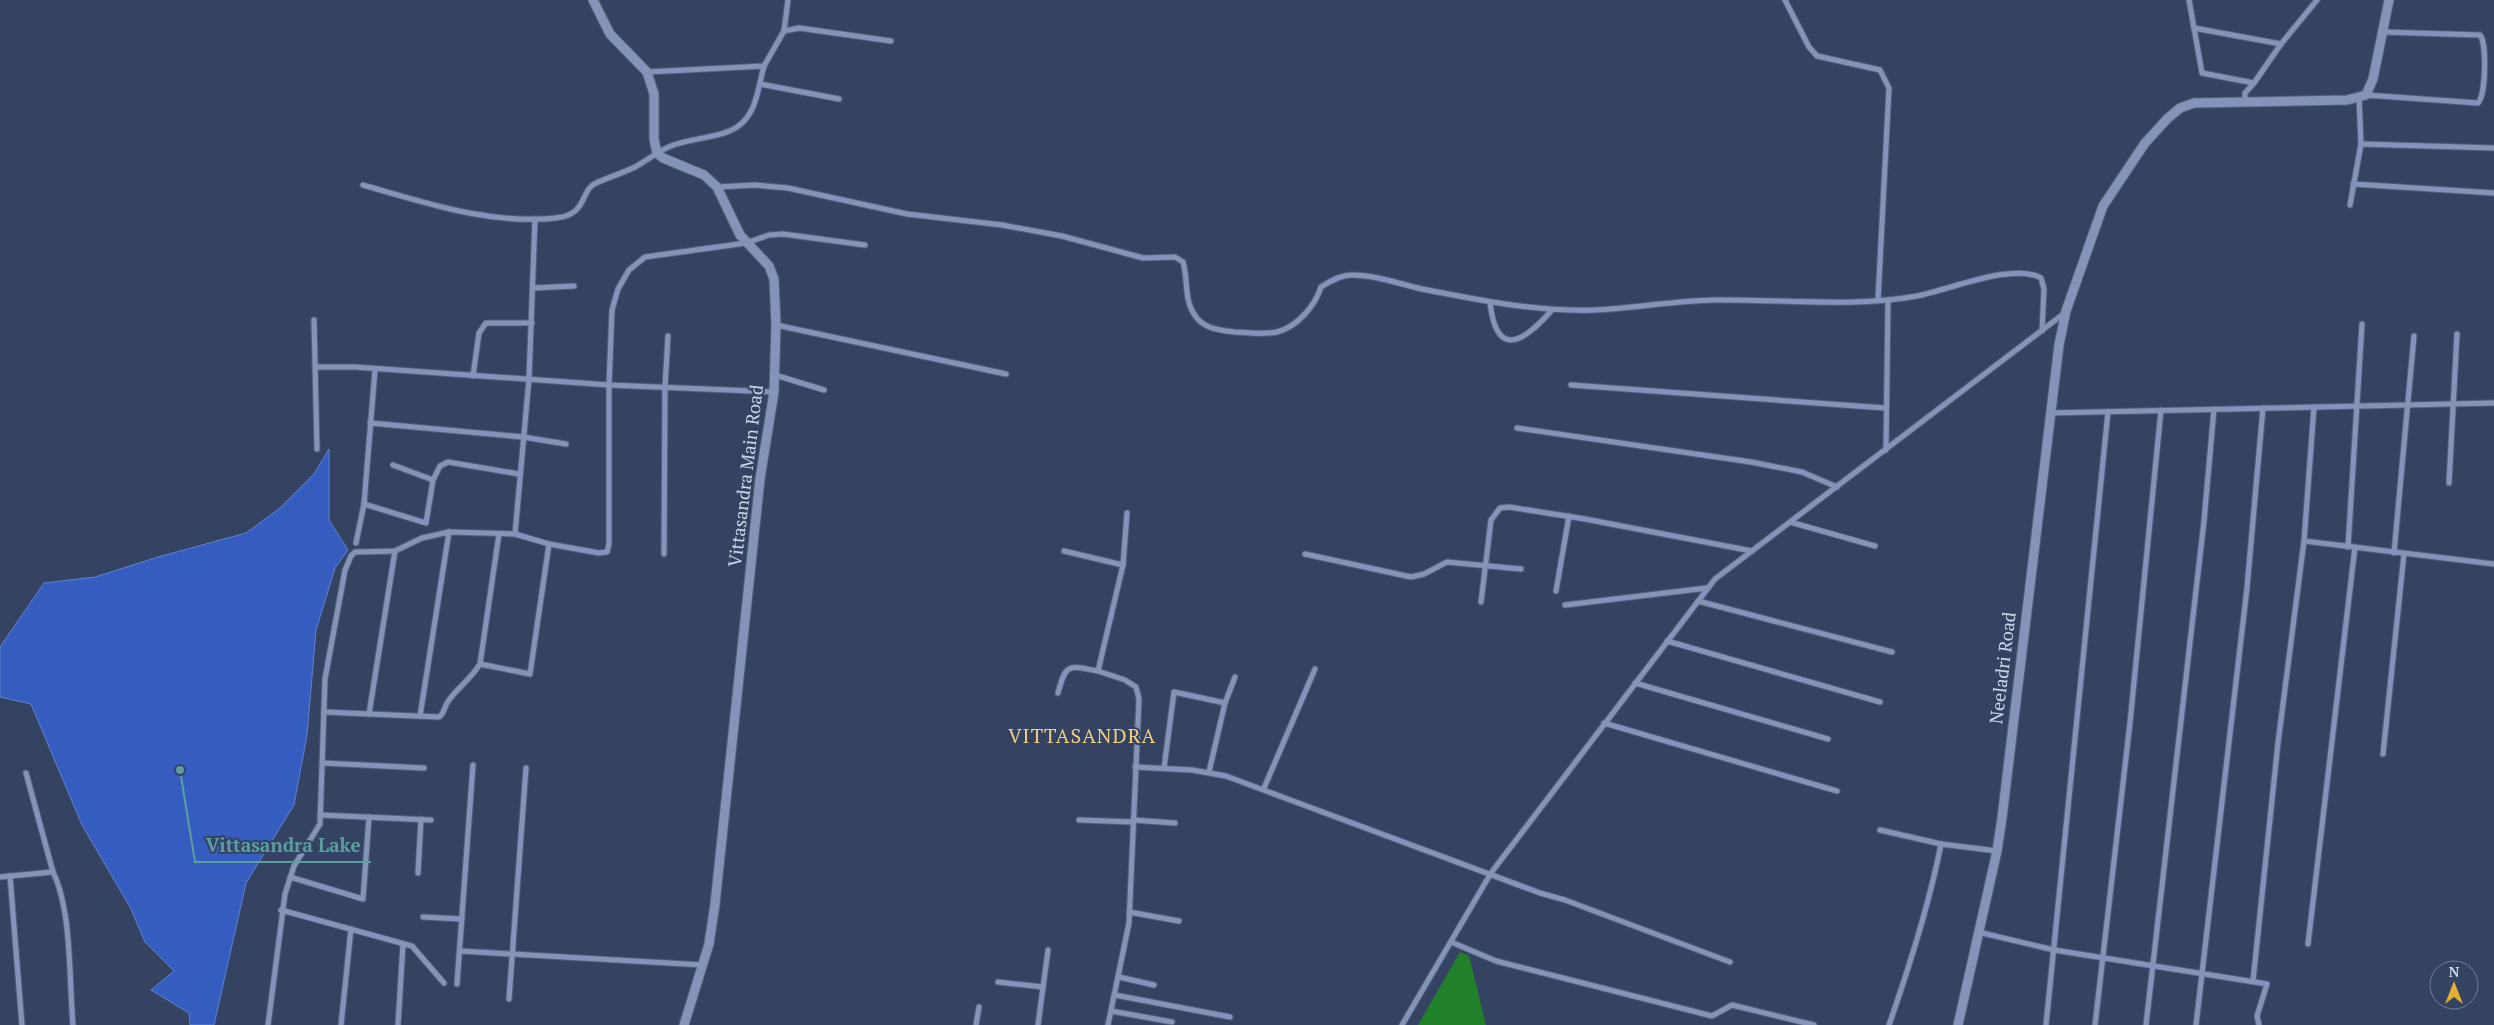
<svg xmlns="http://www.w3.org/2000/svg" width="2494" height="1025" font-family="'PT Serif',serif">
<rect width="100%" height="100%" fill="#344361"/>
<path fill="#21812b" d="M1460,952L1469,956L1486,1025H1418Z"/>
<path fill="#355dbf" stroke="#6382cc" d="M329,449V520L348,550L335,568L316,630L307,735L294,805L246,883L214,1025H190L189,1013L151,990L174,971L145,942L130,907L82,825L31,704L0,697V647L44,583L95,577L158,557L246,533L280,508L314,474Z"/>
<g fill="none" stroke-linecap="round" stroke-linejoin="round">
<defs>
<g id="minor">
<path d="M1785,0L1809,47L1817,56L1880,70L1889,88L1878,300"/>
<path d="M2189,0L2194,28L2281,44L2317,0"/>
<path d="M2194,28L2202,73L2254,83L2281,44"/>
<path d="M784,31L788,0"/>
<path d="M647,72L764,66L784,31L799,28L891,41"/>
<path d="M760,84L839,99"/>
<path d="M2366,95L2478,103C2486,95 2487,43 2480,35L2383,32"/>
<path d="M2245,102V93L2254,83"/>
<path d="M2361,144L2494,148"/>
<path d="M2353,184L2494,193"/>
<path d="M363,185C426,203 490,225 556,218C588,215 580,190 596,183C609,177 623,173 635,167C648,160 658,151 671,146C690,138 721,138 737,127C757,114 758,87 764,66"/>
<path d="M717,187L755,185L788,188L907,214L1002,225L1062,236L1143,258L1175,257L1183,262C1188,278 1184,299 1194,314C1203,329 1219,330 1234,332C1248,332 1263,335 1277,332C1297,327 1315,306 1321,287C1330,281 1341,275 1352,275C1376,275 1399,284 1422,289C1479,300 1535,312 1594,310C1634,308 1674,301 1714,300C1781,299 1850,308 1917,296C1949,290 2014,262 2041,278L2044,289L2042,331"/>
<path d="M2350,205L2361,144L2359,97"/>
<path d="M533,288L574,286"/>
<path d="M1490,302C1496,359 1523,343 1551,311"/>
<path d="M314,320L317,449"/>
<path d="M776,325L1006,374"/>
<path d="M316,367H355L609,385L774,392"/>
<path d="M775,375L824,390"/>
<path d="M473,376L479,333L486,323H532"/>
<path d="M1571,385L1885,408"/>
<path d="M2049,413L2494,403"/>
<path d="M370,423L523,437L566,444"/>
<path d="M1517,428L1751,462L1802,472L1837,487"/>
<path d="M1886,450L1888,300"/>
<path d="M393,465L433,480"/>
<path d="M2449,483L2457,334"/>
<path d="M364,504L426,523L433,480L440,466L448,462L519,474"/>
<path d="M1790,522L1875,546"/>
<path d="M515,534L529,379L535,219"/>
<path d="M2304,541L2494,564"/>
<path d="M356,543L364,504L375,370"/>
<path d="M2348,547L2362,324"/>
<path d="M1064,551L1123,565"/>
<path d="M2394,553L2414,336"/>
<path d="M664,554L665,387L668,336"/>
<path d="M1305,554L1411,577L1424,574L1447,562L1521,569"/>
<path d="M1556,591L1569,516"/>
<path d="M1698,601L1892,652"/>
<path d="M1481,602L1491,520L1500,508L1509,507L1585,519L1752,551"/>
<path d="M1565,605L1707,588"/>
<path d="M1667,641L1880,702"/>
<path d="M480,664L530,674L549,544"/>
<path d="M1635,683L1828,739"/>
<path d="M1058,693C1066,662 1069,666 1098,671"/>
<path d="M324,712L439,717C445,713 444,706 449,700C458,687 471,679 480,664L499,534"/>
<path d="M369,714L395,551"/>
<path d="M420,716L449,532"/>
<path d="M1604,723L1837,791"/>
<path d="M2383,754L2404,554"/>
<path d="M323,763L424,768"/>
<path d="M1135,767L1192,770L1226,776L1540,893L1565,900L1730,962"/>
<path d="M1164,768L1174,692L1225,703"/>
<path d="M1209,772L1225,703L1235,677"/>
<path d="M26,773L53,872"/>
<path d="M1264,788L1315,669"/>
<path d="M320,815L431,820"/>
<path d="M1079,820L1133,822"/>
<path d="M1133,820L1175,823"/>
<path d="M1880,830L1941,844"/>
<path d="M418,873L421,819"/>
<path d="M10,876L22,1025"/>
<path d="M0,877L53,872C72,911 69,980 73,1025"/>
<path d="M290,877L363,899L369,817"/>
<path d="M281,910L412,946L444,983"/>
<path d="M1129,912L1179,921"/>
<path d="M423,917L462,919"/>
<path d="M1978,932L2054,950L2267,984L2257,1016L2259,1025"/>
<path d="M1451,942L1496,961L1712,1016L1732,1005L1814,1025"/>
<path d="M2308,944L2355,547"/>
<path d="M460,951L703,965"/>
<path d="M1119,977L1154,985"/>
<path d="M2253,981L2278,743L2304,541L2314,407"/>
<path d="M998,982L1043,987"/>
<path d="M457,984L473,765"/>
<path d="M1115,995L1230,1017"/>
<path d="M509,999L526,768"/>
<path d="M1111,1011L1172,1022"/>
<path d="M268,1025L285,894L294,866L320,824L325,679L345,570L351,556L355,552L395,551L422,538L449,532L515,534L549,544L599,553L607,552L609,544V385L612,310L618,289L629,270L645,257L746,243L769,235L783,234L865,245"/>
<path d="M341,1025L351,929"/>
<path d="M398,1025L403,944"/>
<path d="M976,1025L979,1007"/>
<path d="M1038,1025L1048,950"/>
<path d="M1108,1025L1129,923L1139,699L1136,687L1125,680L1098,671L1123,565L1127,513"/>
<path d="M1402,1025L1491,873L1715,579L2066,312"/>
<path d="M1889,1025C1910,965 1929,906 1941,844L1997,851"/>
<path d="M2046,1025L2108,412"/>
<path d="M2095,1025L2130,723L2161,410"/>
<path d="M2146,1025L2204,521L2214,409"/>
<path d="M2196,1025L2247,588L2263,408"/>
</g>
<g id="tertiary">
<path d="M593,0L610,34L647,72L654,94V139L657,153L663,158L704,175L717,187L740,235L769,266L774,279L776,325L774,392L760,479L715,904L709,944L684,1025"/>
<path d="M1958,1025L1997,851L2002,818L2059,345L2066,311L2103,206L2145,143L2168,118L2180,108L2194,103L2347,100L2366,95L2373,79L2389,0"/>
</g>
</defs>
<use href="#minor" stroke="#54617a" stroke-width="7"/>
<use href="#tertiary" stroke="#54617a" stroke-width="11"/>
<use href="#minor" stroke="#8394b8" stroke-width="5"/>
<use href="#tertiary" stroke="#8394b8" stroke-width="9"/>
</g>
<g text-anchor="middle" stroke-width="4" stroke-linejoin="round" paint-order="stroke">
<g font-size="18" fill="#cdd7ea" stroke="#344361">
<text transform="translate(746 476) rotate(-83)" y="6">Vittasandra Main Road</text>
<text transform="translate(2003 668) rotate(-83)" y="6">Neeladri Road</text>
</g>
<g font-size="20" letter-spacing="1" fill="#f1ce84" stroke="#344361">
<text x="1082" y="743">VITTASANDRA</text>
</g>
</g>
<path fill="none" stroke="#5b9da0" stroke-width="2" d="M180 770L195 862H371"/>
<circle fill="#5b9da0" stroke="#344361" stroke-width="2" cx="180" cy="770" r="5"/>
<g font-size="19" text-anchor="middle" font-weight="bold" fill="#5b9da0" stroke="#344361" stroke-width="4" stroke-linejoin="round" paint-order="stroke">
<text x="283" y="852">Vittasandra Lake</text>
</g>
<g transform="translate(2454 985)"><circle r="24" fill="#344361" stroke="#717e98"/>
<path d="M0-4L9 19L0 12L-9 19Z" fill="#e2af34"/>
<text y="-8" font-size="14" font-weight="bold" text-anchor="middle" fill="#cdd7ea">N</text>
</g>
</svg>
